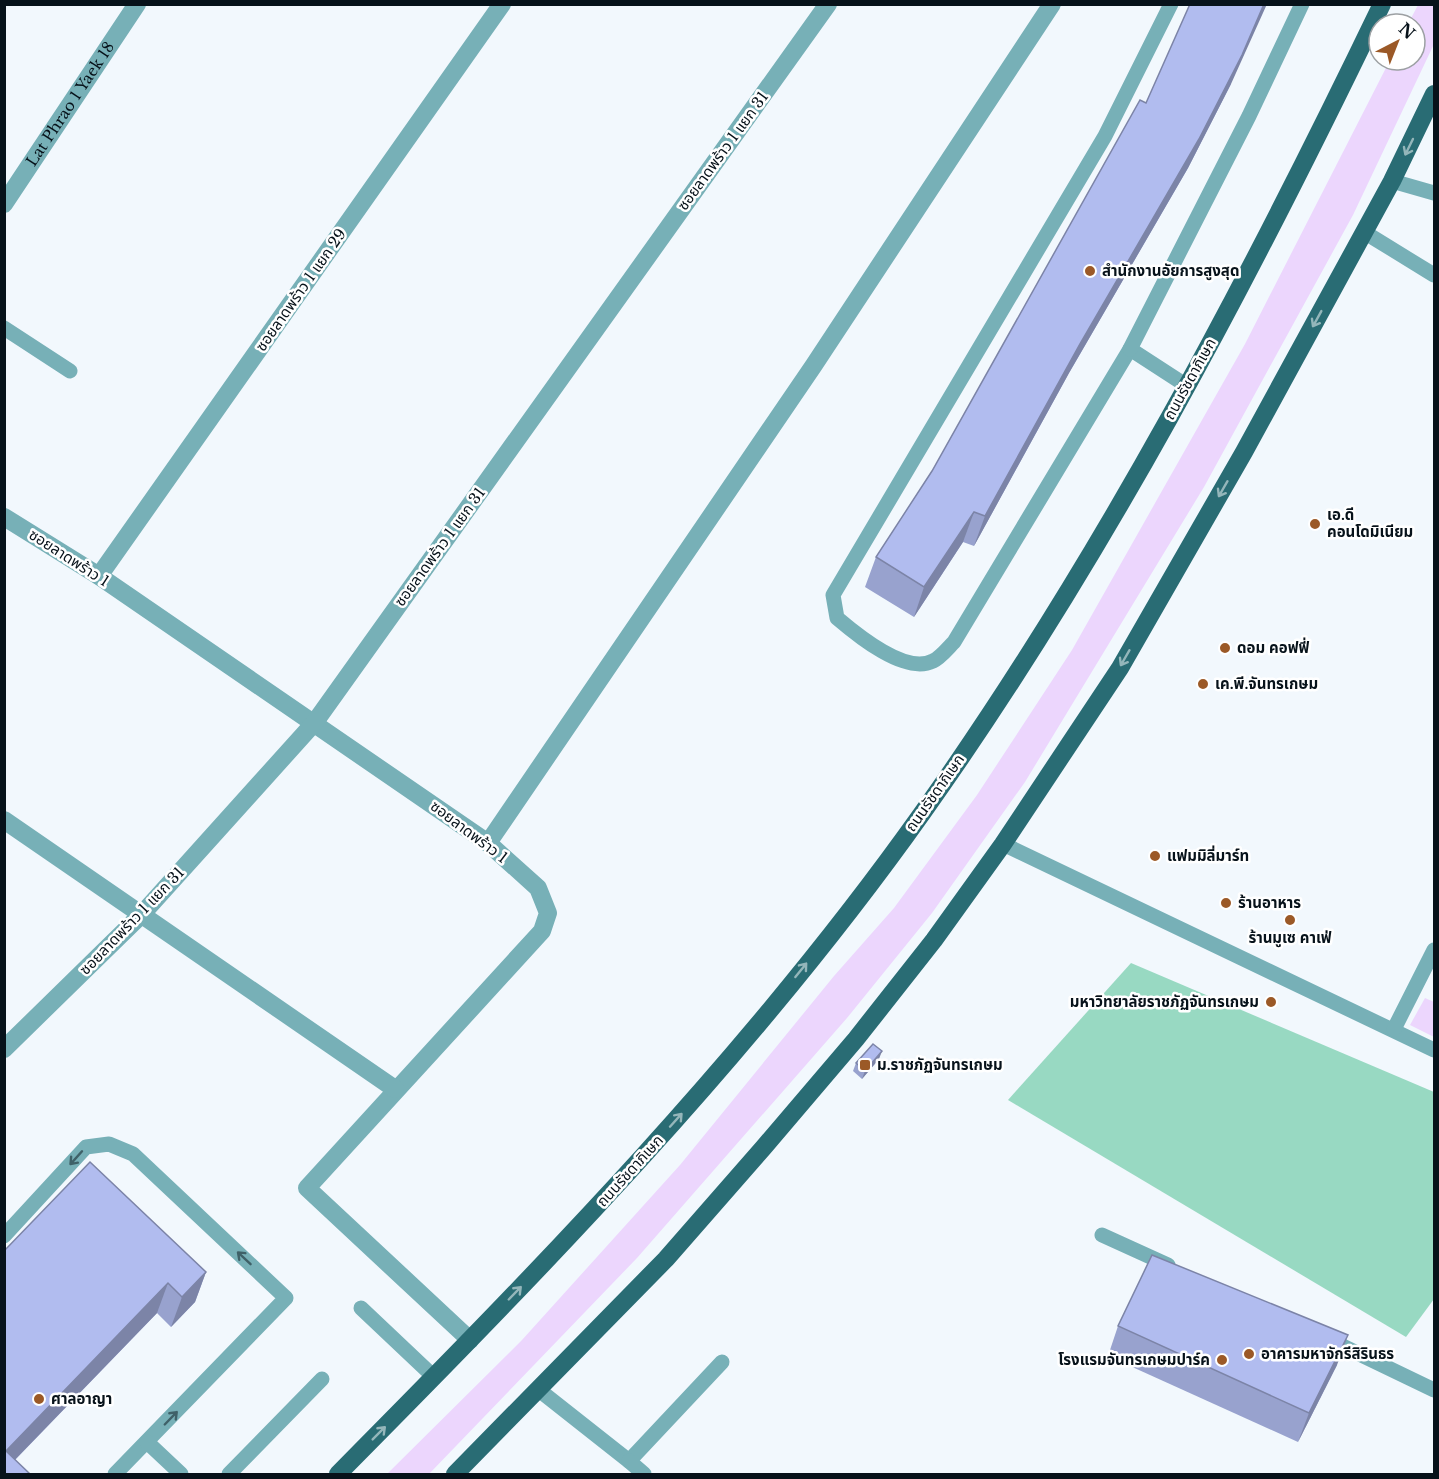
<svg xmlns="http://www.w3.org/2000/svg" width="1439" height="1479" font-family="'Libre Baskerville','Noto Sans Thai',serif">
<rect width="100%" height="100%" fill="#f2f8fd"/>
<g fill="#ecd6fd">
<path d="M1418,5H1434V44L1353,215L1204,487L1025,782L932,913L847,1018L637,1258L429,1474H387L522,1340L680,1165L834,976L894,908L977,795L1072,650L1245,344L1390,60H1415V24H1408Z"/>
<path d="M1425,998L1434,1002V1037L1410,1025Z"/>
</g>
<path fill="#98d9c2" d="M1131,963L1434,1092V1299L1406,1337L1008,1100Z"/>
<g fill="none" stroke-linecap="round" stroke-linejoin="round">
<g stroke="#77b0b7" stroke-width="15">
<path d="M1171,4L1105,136L833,595L837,618C857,635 905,675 933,661C940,658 948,648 954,642L1130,349L1187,386"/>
<path d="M1392,181L1434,193"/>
<path d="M1364,232L1434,275"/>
<path d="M4,328L70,371"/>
<path d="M1130,349L1249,116L1302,4"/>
<path d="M1003,844L1434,1050"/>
<path d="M1394,1029L1434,950"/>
<path d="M1102,1235L1168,1265"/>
<path d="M4,1236L86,1147L109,1144L133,1154L286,1298L115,1474"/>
<path d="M361,1308L434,1377"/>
<path d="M1326,1338L1434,1390"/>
<path d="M539,1390L629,1461L722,1362"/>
<path d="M147,1442L181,1474"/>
<path d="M629,1461L644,1474"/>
<path d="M229,1474L322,1379"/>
</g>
<g stroke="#77b0b7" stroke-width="18">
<path id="s1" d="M4,204L137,4"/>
<path d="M4,517L99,576L488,843L538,888L548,913L542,931L307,1188L470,1340"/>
<path d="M99,576L502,4"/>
<path d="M4,820L395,1089"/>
<path d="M488,843L814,365L1052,4"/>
<path d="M4,1049L143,913L315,722L828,4"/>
</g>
<g stroke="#296c74" stroke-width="18">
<path d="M338,1474C545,1265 752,1053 923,812C1102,560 1248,282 1382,4"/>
<path d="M455,1474L666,1259L764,1147L856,1039L934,940L1003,844L1120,668L1244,452L1392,181L1434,94"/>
</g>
</g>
<g fill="#98a2ce">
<path d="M1231,84L1188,168L1069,373L974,546L963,542L914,617L865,587L876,557L932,471L1146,103Z"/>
<path d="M879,1059L862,1079L853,1071L856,1063Z"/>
<path d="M4,1251L206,1272L195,1302L171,1327L157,1313L15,1460L4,1474Z"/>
<path d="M1118,1326L1337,1365L1298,1442L1108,1356Z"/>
</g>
<g fill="#7c84a7">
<path d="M1264,4H1267L1231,84L1188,168L1069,373L974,546L985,516Z"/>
<path d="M974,512L963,542L914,617L924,587Z"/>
<path d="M882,1051L879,1059L862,1079L865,1071Z"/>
<path d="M206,1272L195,1302L171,1327L182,1297Z"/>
<path d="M168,1283L157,1313L4,1471L6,1451Z"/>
<path d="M1348,1335L1337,1365L1298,1442L1309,1413Z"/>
</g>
<g fill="#b1bcef" stroke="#7c84a7" stroke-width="1.5">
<path d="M1190,4H1264L1242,55L1199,139L1080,344L985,516L974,512L924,587L876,557L932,471L1140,100L1146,103Z"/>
<path d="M873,1044L882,1051L865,1071L856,1063Z"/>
<path d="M90,1162L206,1272L182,1297L168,1283L6,1451L30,1474H4V1251Z"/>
<path d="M1152,1255L1348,1335L1309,1413L1118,1326Z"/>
</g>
<defs><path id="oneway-shaft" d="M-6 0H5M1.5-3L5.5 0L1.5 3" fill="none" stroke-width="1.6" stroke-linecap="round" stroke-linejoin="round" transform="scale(1.5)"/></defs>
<g stroke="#94b6ba">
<use href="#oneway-shaft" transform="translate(1409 147) rotate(116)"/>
<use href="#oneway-shaft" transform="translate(1317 319) rotate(119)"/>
<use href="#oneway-shaft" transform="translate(1223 489) rotate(120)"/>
<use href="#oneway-shaft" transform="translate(1125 658) rotate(120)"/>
<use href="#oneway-shaft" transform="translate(801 970) rotate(-51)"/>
<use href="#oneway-shaft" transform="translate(676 1120) rotate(-48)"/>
<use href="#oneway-shaft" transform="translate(515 1293) rotate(-46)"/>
<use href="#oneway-shaft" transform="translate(379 1433) rotate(-45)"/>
</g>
<g stroke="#3f6168">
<use href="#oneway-shaft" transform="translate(76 1158) rotate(132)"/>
<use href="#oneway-shaft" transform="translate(244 1258) rotate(-137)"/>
<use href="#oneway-shaft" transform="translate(171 1418) rotate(-46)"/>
</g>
<g fill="#9b5927" stroke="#fff" stroke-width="2">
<circle cx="1090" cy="271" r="6"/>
<circle cx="1315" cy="524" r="6"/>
<circle cx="1225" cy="648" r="6"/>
<circle cx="1203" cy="684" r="6"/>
<circle cx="1155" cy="856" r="6"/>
<circle cx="1226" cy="903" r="6"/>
<circle cx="1290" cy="920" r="6"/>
<circle cx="1271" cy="1002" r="6"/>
<rect x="859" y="1059" width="12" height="12" rx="3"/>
<circle cx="1249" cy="1354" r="6"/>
<circle cx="1222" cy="1360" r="6"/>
<circle cx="39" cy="1399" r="6"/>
</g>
<g text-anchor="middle" stroke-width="5" stroke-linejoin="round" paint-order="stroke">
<g font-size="15" fill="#07121a" stroke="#fff">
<text dy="5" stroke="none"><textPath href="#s1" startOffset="120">Lat Phrao 1 Yaek 18</textPath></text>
<text transform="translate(723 151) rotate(-54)" y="5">ซอยลาดพร้าว 1 แยก 31</text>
<text transform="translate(301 290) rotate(-55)" y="5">ซอยลาดพร้าว 1 แยก 29</text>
<text transform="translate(1190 379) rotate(-61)" y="5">ถนนรัชดาภิเษก</text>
<text transform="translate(440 547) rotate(-54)" y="5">ซอยลาดพร้าว 1 แยก 31</text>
<text transform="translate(69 558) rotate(33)" y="5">ซอยลาดพร้าว 1</text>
<text transform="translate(935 793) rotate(-55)" y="5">ถนนรัชดาภิเษก</text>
<text transform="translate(469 832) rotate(37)" y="5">ซอยลาดพร้าว 1</text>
<text transform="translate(132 921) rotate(-46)" y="5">ซอยลาดพร้าว 1 แยก 31</text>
<text transform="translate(630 1171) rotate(-48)" y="5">ถนนรัชดาภิเษก</text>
</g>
<g font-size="15" font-weight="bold" fill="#07121a" stroke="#fff" text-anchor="start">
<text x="1102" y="276">สำนักงานอัยการสูงสุด</text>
<text x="1327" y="520">เอ.ดี<tspan x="1327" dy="17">คอนโดมิเนียม</tspan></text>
<text x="1237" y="653">ดอม คอฟฟี่</text>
<text x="1215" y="689">เค.พี.จันทรเกษม</text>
<text x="1167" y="861">แฟมมิลี่มาร์ท</text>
<text x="1238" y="908">ร้านอาหาร</text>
<text x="1290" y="943" text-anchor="middle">ร้านมูเซ คาเฟ่</text>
<text x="1259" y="1007" text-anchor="end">มหาวิทยาลัยราชภัฏจันทรเกษม</text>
<text x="877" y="1070">ม.ราชภัฏจันทรเกษม</text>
<text x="1261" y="1359">อาคารมหาจักรีสิรินธร</text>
<text x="1210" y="1365" text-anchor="end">โรงแรมจันทรเกษมปาร์ค</text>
<text x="51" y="1404">ศาลอาญา</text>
</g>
</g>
<rect width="1439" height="1479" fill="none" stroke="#07121a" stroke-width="12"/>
<g transform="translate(1397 42) rotate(42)"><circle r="28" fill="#ffffff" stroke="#9ca0a3" stroke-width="1.5"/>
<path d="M0-4.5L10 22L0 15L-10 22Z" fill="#9b5927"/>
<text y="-9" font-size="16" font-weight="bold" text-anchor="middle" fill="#07121a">N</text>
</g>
</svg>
